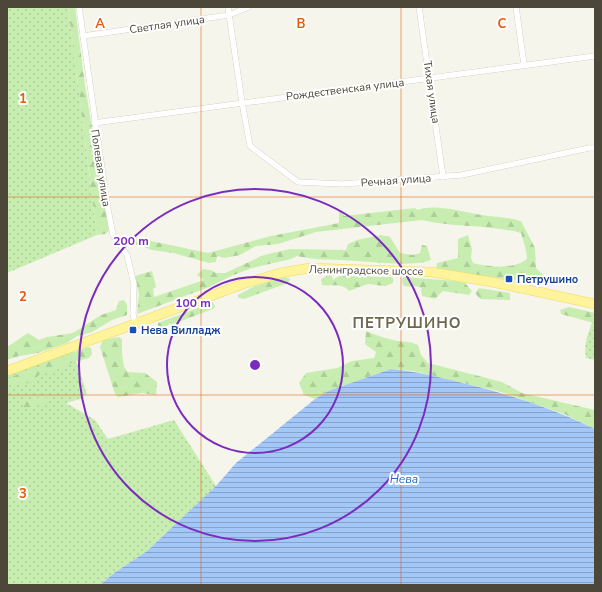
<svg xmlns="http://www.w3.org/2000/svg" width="602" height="592" font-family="'Nunito Sans',sans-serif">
<defs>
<pattern id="grass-dots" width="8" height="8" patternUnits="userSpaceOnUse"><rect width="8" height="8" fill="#c8edb1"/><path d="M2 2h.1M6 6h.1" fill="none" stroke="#adcd99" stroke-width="1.8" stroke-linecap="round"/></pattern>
<pattern id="forest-firs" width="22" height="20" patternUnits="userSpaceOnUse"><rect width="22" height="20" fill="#c8edb1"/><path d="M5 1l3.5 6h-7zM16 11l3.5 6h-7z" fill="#adcd99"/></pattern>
<pattern id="water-rules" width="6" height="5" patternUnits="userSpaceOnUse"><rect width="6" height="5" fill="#a3c7f7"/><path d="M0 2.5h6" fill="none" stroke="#87a3c9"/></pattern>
</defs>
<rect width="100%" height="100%" fill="#f6f5eb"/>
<g fill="url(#grass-dots)">
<path d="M7,7H68L97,235L7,273Z"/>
<path d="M594,309L595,360L586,358C583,335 593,330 594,309Z"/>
<path d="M73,351L87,394L84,395V398L66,403L95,420L108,439L174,420L216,486L147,551L114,573L100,585H7V376Z"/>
</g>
<g fill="url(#forest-firs)">
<path d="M68,7H75L85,85L109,231L105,234L97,235Z"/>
<path d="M415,208L417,210C434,203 464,212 482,215C495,217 508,217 521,221L535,248L536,268L544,276L539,284L436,269L437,263L458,258V239L468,235L472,249L471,258L473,263C489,267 513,270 527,259L526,250L521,233C487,224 455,228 422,220L316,232L278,244L256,246L240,255L224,258L217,256L216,262L209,263L173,253L152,250L132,243L122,244L120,240L124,238H137L208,253L271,236L339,223V211L343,212L344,216Z"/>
<path d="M381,235L390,237L400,253L413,255L420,253L422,245L427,246L431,260C414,267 375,262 356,261C335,259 318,261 297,256L291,259L252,268L231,276L209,287L137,314L139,294L135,276L152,271L156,287L153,289L154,297L204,280L197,275L203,269L211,270L216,273H225L264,255L290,249L346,250L348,244L357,240Z"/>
<path d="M329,275L332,276L333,280L339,276L391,277L393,278V283L385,286L368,284L349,291C341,282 332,287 322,285L321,279Z"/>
<path d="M285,277L290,279L288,283L244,299L239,298L238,295L255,286Z"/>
<path d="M404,277L456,281L465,283L472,291L469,295L443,291L435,299L422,296L421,288C414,284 409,289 403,285L402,279Z"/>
<path d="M479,288L510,293V300L480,299L475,293Z"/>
<path d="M124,300L127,305V315L112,320L92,332L77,336L67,343L38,353L19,356L7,360V347L28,333L39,340L47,337L73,333L101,315L116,310L119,301Z"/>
<path d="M213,302L215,307L213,309L173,324H169L164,329H158V323Z"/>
<path d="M569,307L595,313V322H590L561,314L560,310Z"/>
<path d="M366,331C375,335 384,338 393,340C402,342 410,341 418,345L421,355L428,363L502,382L522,393L595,410V429L564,414L501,392L413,371L391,369L328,391L315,399L304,395L299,383L306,373L337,368L352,361L374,358L376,352L365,344Z"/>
<path d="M119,337L122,339V354L124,367L128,372L145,373L157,382L156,395L142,393L118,397L115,394L100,347L103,340Z"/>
<path d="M88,347L91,348L92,354L89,358L71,363L60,369L40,374L32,382L7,386V379L30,369L41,367L48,362Z"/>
<path d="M45,396L47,399L46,404L22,408L24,402Z"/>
</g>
<path fill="url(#water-rules)" d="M391,369C415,371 438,377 463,383C508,394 552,408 595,429V585H100L114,573L147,551L216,486L236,463L315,399L328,391Z"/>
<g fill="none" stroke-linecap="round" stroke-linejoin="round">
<defs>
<g id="minor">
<path d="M79,7L107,204L113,235L127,255L134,284L133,314L135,323"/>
<path d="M228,7L242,102L250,146L298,182L342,184L462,175L589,148H595"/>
<path d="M419,7L443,177"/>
<path d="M516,7L524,65"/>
<path d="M83,36L229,15L249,7"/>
<path d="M94,123L595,56"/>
</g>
<path id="primary" d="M7,371L243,284L280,273L310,268L431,272L492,282L595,304"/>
</defs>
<use href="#minor" stroke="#c3bfac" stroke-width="6"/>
<use href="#primary" stroke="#eedb61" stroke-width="10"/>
<use href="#minor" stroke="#fff" stroke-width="5.5"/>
<use href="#primary" stroke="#fff39b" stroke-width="9"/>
</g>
<path fill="none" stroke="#e8590c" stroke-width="1" stroke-opacity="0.55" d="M201,7V585M401,7V585M7,197H595M7,395H595"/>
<g fill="none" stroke="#7b2cbf" stroke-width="2">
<circle cx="255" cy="365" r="88"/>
<circle cx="255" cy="365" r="176"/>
</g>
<g fill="#1a4fb4" stroke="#fff" stroke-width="1.5">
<rect x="505" y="275" width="8" height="8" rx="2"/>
<rect x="129" y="326" width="8" height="8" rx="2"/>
</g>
<g text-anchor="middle" stroke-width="4" stroke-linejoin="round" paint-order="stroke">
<g font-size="11" fill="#4c4738" stroke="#fff">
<text transform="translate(167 24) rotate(-8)" y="4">Светлая улица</text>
<text transform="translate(345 89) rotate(-7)" y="4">Рождественская улица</text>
<text transform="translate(432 92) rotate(82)" y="4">Тихая улица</text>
<text transform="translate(101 168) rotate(81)" y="4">Полевая улица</text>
<text transform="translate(396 180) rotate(-4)" y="4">Речная улица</text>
<text transform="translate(366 270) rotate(1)" y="4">Ленинградское шоссе</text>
</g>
<g font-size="11" font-weight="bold" fill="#164399" stroke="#fff" text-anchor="start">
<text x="517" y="283">Петрушино</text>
<text x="141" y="334">Нева Вилладж</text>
</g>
<g font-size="12" font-style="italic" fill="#2567c3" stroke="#fff">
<text x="404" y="483">Нева</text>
</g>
<g font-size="15" font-weight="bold" letter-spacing="1" fill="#70684e" stroke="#fff">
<text x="407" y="328">ПЕТРУШИНО</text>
</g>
</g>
<g font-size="13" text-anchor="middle" font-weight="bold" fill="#e8590c" stroke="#fff" stroke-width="4" stroke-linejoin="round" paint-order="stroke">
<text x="100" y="28">A</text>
<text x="301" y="28">B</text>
<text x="502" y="28">C</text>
<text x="23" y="103">1</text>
<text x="23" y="301">2</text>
<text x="23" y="498">3</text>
</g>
<circle cx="255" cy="365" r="6" fill="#7b2cbf" stroke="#fff" stroke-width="2"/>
<g font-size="12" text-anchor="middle" font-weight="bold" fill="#7b2cbf" stroke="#fff" stroke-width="4" stroke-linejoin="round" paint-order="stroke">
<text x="131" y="245">200 m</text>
<text x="193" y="307">100 m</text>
</g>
<rect width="602" height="592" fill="none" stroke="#4c4738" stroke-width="16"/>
</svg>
